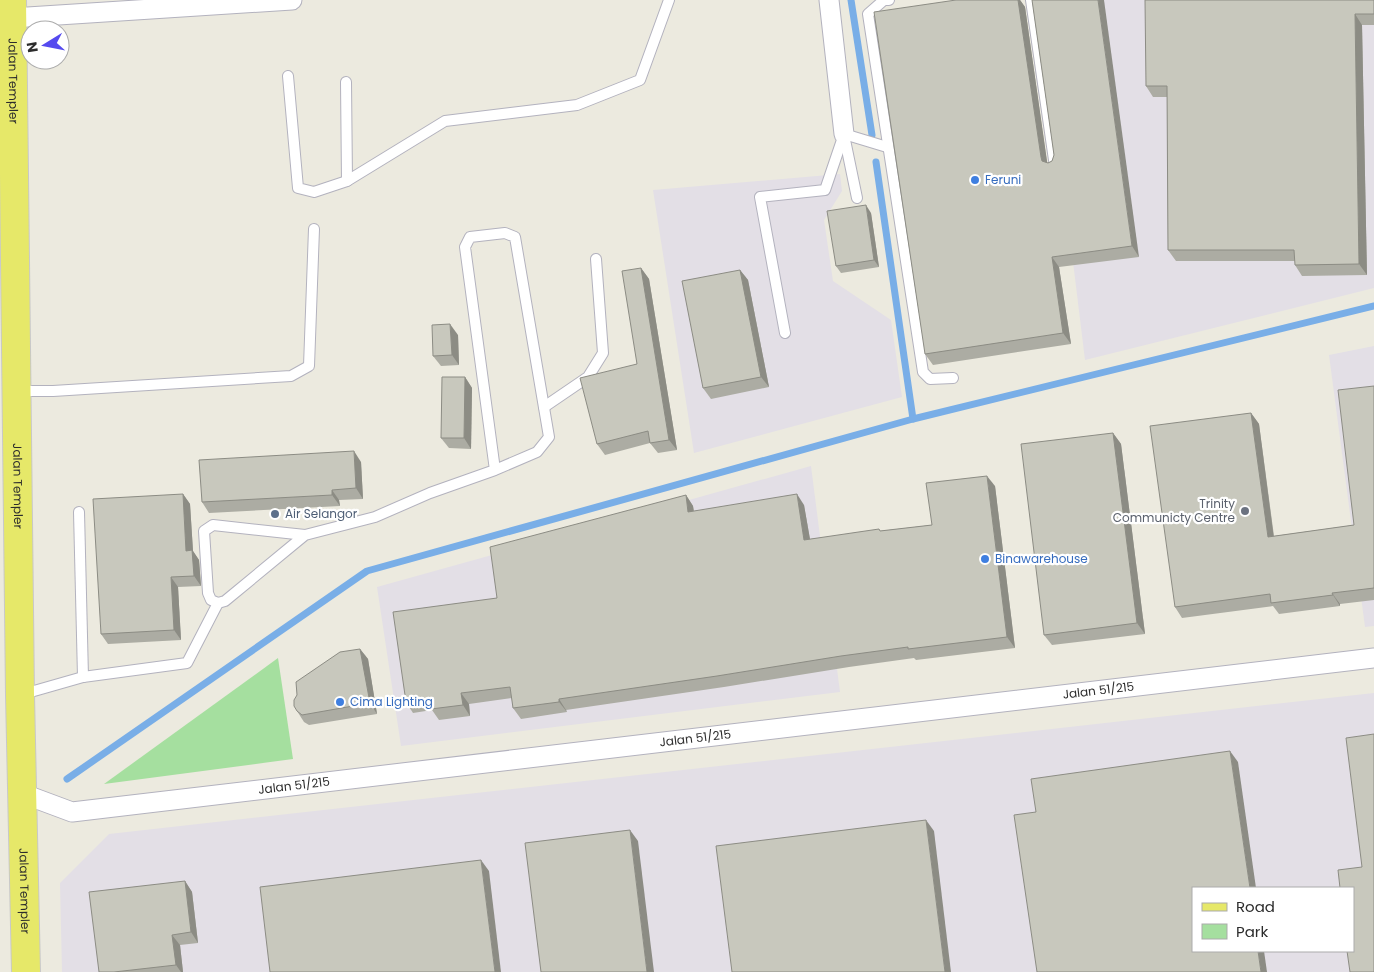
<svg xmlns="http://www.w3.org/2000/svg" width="1374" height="972" font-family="Poppins,sans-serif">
<rect width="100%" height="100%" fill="#eceadf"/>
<g fill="#e3dfe6" fill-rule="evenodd">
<path d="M1041,0H1374V288L1085,360Z"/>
<path d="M840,174L842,191L824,220L833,281L891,320L902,397L694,453L653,190Z"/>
<path d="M1374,346V626L1365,627L1329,355Z"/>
<path d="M811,466L840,692L401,746L377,587Z"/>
<path d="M1374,693V972H62L60,883L109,834ZM1193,888H1353V951H1193Z"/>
</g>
<path fill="#a5df9f" d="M278,658L293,759L104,784Z"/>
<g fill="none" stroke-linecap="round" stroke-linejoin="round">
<g stroke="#79aee7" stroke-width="7">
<path d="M851,0L872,135"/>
<path d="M876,162L913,419"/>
<path d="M67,779L367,571L913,419L1374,306"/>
</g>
<defs>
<g id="service">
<path d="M889,0H884L868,14L923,372L930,379L953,378"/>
<path d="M1031,0L1055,167"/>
<path d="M288,76L298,188L314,192L347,181L445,121L577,105L640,80L669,0"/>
<path d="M346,82L347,181"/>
<path d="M844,134L887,147"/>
<path d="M844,135L857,198"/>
<path d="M785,333L760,197L825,190L844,134"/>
<path d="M17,391H53L291,376L309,366L314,229"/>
<path d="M544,407L588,377L603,353L596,259"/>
<path d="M79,512L83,677"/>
<path d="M305,535L225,601L218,603L211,600L208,593L204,531L213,525L305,535L375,517L430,493L495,470L537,452L549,437L515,237L505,233L470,237L465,247L495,470"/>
<path d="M20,695L83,677L187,663L218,603"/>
</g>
<g id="minor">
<path d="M829,0L844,134"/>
<path d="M12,18L292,0"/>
<path id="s1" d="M21,793L72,812L1374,658"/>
</g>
<g id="primary">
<path id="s2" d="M12,0L20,695L26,972"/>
</g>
</defs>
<use href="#service" stroke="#b3b2be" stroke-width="12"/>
<use href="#minor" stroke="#b3b2be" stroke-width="21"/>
<use href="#primary" stroke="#c8c8c8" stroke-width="30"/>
<use href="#service" stroke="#fff" stroke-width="10"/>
<use href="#minor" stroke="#fff" stroke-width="19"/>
<use href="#primary" stroke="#e6e869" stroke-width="28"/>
</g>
<g fill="#acaca3">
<path d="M1018,0H1020L1025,7L1047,163L1052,161L1054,155L1032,0L1139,257L1059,267L1071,344L933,365L925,354Z"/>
<path d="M1374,0V25H1362L1367,275L1302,276L1295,265V261H1176L1168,250L1167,97H1153L1146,86Z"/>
<path d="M871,213L879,267L841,273L836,266Z"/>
<path d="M641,268L649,279L677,450L658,453L650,443L605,455L597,444L637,364Z"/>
<path d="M740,270L748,280L769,387L711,399L703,388Z"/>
<path d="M458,335L459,365L441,366L433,356Z"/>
<path d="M465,377L472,388L471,449L449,448L441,438Z"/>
<path d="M1374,386V600L1340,604V606L1279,614L1273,606L1182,618L1175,607L1251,413L1259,424L1274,536L1354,525Z"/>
<path d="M1113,433L1121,444L1145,634L1052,645L1044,635Z"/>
<path d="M361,462L363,499L339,500L340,506L209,513L202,502Z"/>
<path d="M995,486L1015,648L916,660L914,658L849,667L724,687L566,710L567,712L521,719L513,708L512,698L469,704L470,716L439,720L432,710L413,713L406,702L497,598L686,495L693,506L694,511L804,505L810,539L932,525Z"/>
<path d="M183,494L190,504L193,551L199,560L201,586L178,587L181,640L108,644L101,634Z"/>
<path d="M360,649L368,659L377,714L309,725L304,722L297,711Z"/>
<path d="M185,881L192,892L198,943L180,945L183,972H99Z"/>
</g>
<g fill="#8c8c84">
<path d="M1018,0H1020L1025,7L1048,168L1042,161L1041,157Z"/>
<path d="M1098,0H1104L1139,257L1132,246Z"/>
<path d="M1355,14L1362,25L1367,275L1359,264Z"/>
<path d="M866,205L871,213L879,267L874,260Z"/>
<path d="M1052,257L1059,267L1071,344L1063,333Z"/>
<path d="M641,268L649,279L677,450L669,440Z"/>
<path d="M740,270L748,280L769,387L761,377Z"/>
<path d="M450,324L458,335L459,365L452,355Z"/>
<path d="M465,377L472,388L471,449L464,438Z"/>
<path d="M1251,413L1259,424L1275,547L1268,537Z"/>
<path d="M1113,433L1121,444L1145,634L1137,623Z"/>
<path d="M354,451L361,462L363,499L356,488Z"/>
<path d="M987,476L995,486L1015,648L1007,637Z"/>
<path d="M332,490L339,500L340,506L332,495Z"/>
<path d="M183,494L190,504L193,551L199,560L201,586L194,576L186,551Z"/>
<path d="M797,494L804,505L812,551L804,540Z"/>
<path d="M686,495L693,506L695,523L688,512Z"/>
<path d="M171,577L178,587L181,640L174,630Z"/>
<path d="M1332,593L1340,604V606L1333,595Z"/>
<path d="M360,649L368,659L377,714L370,703Z"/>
<path d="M461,693L469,704L470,716L463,705Z"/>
<path d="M559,699L566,710L567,712L559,702Z"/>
<path d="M1230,751L1238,762L1256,888H1250Z"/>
<path d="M926,820L934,831L951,972H945Z"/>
<path d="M630,830L638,841L654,972H647Z"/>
<path d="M481,860L489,871L501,972H495Z"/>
<path d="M185,881L192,892L198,943L191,932Z"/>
<path d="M172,935L180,945L183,972H181L176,965Z"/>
<path d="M1258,951H1264L1267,972H1261Z"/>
</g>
<g fill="#c8c8bd" stroke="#8c8c84">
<path d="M956,0H1018L1041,157L1042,161L1048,163L1052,161L1054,155L1032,0H1098L1132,246L1052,257L1063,333L925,354L874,12Z"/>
<path d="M1145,0H1374V14H1355L1359,264L1295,265L1294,250H1168L1167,86H1146Z"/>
<path d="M866,205L874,260L836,266L827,211Z"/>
<path d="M641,268L669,440L650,443L648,431L597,444L580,378L637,364L622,271Z"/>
<path d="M740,270L761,377L703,388L682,281Z"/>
<path d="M450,324L452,355L433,356L432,325Z"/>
<path d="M442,377H465L464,438H441Z"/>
<path d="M1374,386V588L1332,593L1333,595L1271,603L1270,594L1175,607L1150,426L1251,413L1268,537L1354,525L1338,390Z"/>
<path d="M1113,433L1137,623L1044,635L1021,444Z"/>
<path d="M354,451L356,488L332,490V495L202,502L199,460Z"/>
<path d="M987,476L1007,637L908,649V647L841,656L717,676L559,699V702L513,708L510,687L461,693L463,705L431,709L430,699L406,702L393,612L497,598L490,547L686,495L688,512L797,494L804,540L879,529L880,531L932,525L926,483Z"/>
<path d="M183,494L186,551L192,550L194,576L171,577L174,630L101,634L93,499Z"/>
<path d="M360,649L370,703L302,715L297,711L294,706V700L297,695L296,682L340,652Z"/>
<path d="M1374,734V972H1350L1347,951H1353V888H1340L1338,870L1362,867L1346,738Z"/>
<path d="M1230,751L1250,888H1193V951H1258L1261,972H1037L1014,815L1036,812L1031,779Z"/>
<path d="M926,820L945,972H732L716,846Z"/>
<path d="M630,830L647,972H541L525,843Z"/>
<path d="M481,860L495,972H270L260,887Z"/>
<path d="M185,881L191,932L172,935L176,965L114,972H99L89,892Z"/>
</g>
<g fill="#3f7fe0" stroke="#fff" stroke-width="2">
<circle cx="975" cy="180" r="5"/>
<circle cx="985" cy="559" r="5"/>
<circle cx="340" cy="702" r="5"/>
</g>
<circle fill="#6b7280" stroke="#fff" stroke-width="2" cx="1245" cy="511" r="5"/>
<circle fill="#5c6f8a" stroke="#fff" stroke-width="2" cx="275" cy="514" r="5"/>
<g text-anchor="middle" stroke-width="4.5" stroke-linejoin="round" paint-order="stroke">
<g font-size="12" fill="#2c2c2c" stroke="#fff">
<text dy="4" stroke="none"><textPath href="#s2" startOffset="81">Jalan Templer</textPath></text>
<text dy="4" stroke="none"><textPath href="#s2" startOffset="486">Jalan Templer</textPath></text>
<text dy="4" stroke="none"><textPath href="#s1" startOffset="1088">Jalan 51/215</textPath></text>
<text dy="4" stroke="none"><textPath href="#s1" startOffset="682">Jalan 51/215</textPath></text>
<text dy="4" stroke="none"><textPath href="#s1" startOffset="278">Jalan 51/215</textPath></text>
<text dy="4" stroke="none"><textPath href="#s2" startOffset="891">Jalan Templer</textPath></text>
</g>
<g font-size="12" fill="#366cbe" stroke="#fff" text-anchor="start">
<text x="985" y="184">Feruni</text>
<text x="995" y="563">Binawarehouse</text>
<text x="350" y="706">Cima Lighting</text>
</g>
<g font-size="12" fill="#5b616d" stroke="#fff" text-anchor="end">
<text x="1235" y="508">Trinity<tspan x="1235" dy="14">Communicty Centre</tspan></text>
</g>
<g font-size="12" fill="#4e5e75" stroke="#fff" text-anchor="start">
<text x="285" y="518">Air Selangor</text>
</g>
</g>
<rect x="1192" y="887" width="162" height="65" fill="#ffffff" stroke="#ababab"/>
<rect x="1202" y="903" width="25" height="8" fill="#e6e869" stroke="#ababab"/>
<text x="1236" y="912" font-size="15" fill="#2c2c2c">Road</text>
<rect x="1202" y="924" width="25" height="15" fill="#a5df9f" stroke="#ababab"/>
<text x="1236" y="937" font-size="15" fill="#2c2c2c">Park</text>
<g transform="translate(45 45) rotate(260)"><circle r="24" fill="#ffffff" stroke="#ababab"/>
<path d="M0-4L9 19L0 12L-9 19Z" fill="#554aef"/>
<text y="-8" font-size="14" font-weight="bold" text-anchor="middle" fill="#2c2c2c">N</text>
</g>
</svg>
